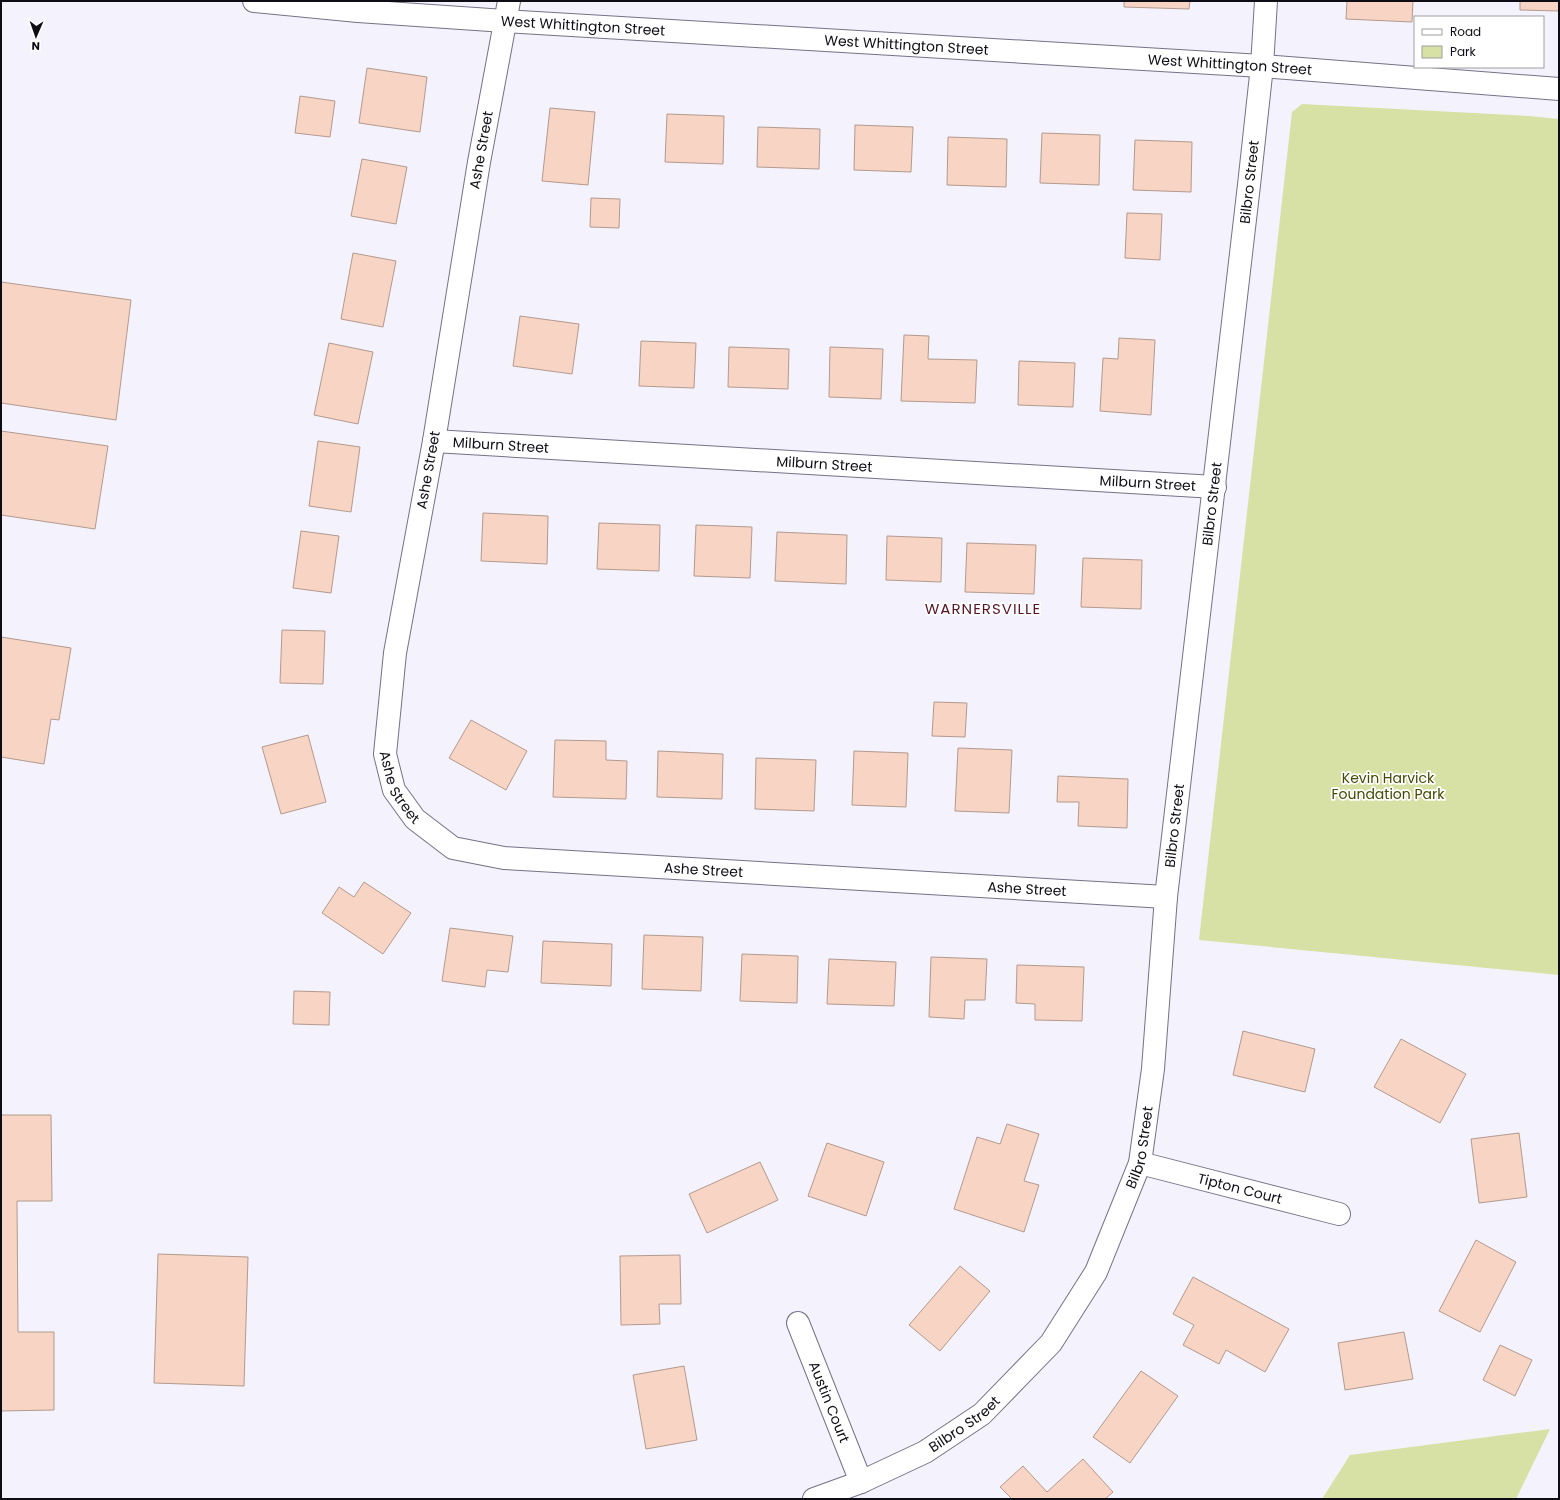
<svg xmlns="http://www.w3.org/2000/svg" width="1560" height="1500" font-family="Poppins,sans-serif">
<rect width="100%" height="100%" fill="#f4f2fd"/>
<g fill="#d7e1a5">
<path d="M1302,104L1529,116L1559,119V975L1199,940L1292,112Z"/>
<path d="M1550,1429L1516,1499H1322L1350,1455Z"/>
</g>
<g fill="#f7d4c3" stroke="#b39a8e">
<path d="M1124,1H1190L1189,9L1124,7Z"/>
<path d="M1347,1H1413L1412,22L1346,19Z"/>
<path d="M1520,1H1559V11L1520,10Z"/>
<path d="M367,68L427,77L420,132L359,123Z"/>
<path d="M300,96L335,101L330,137L295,133Z"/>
<path d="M550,108L595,112L588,185L542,181Z"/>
<path d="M667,114L724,116L723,164L665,162Z"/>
<path d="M855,125L913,127L911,172L854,170Z"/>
<path d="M758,127L820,129L819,169L757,167Z"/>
<path d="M1042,133L1100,135L1099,185L1040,183Z"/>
<path d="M948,137L1007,139L1006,187L947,185Z"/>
<path d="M1135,140L1192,142L1191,192L1133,190Z"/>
<path d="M362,159L407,167L396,224L351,216Z"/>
<path d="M591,198L620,199L619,228L590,227Z"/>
<path d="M1127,213L1162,214L1160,260L1125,258Z"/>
<path d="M353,253L396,261L383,327L341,319Z"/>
<path d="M1,282L131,300L116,420L1,403Z"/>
<path d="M520,316L579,324L572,374L513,366Z"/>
<path d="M904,335L929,336L928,359L977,360L975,403L901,401Z"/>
<path d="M1119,338L1155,340L1151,415L1100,411L1103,358L1118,359Z"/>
<path d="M641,341L696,343L694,388L639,386Z"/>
<path d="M329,343L373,352L358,424L314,415Z"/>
<path d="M729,347L789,349L788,389L728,387Z"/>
<path d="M830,347L883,349L881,399L829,397Z"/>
<path d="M1019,361L1075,363L1073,407L1018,405Z"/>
<path d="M1,431L108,446L95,529L1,515Z"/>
<path d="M318,441L360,447L351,512L309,506Z"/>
<path d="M483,513L548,516L547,564L481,561Z"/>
<path d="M599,523L660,525L659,571L597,569Z"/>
<path d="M696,525L752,527L750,578L694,576Z"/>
<path d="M301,531L339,536L331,593L293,588Z"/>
<path d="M777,532L847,535L846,584L775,581Z"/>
<path d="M887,536L942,538L941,582L886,580Z"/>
<path d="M967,543L1036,545L1034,594L965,592Z"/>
<path d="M1083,558L1142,560L1141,609L1081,607Z"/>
<path d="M282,630L325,631L323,684L280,683Z"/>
<path d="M1,637L71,648L59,720L51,719L44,764L1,757Z"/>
<path d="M934,702L967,703L965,737L932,736Z"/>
<path d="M471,720L527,751L506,790L449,758Z"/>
<path d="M308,735L326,802L281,814L262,747Z"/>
<path d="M555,740L606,741V760L627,761L626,799L553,797Z"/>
<path d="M958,748L1012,750L1009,813L955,811Z"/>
<path d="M658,751L723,754L722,799L657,797Z"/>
<path d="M854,751L908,753L906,807L852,805Z"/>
<path d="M756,758L816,760L814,811L755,809Z"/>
<path d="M1058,776L1128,779L1127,828L1078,826L1079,802H1057Z"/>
<path d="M364,882L411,913L383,954L322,913L339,887L354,897Z"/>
<path d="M450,928L513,936L508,972L487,970L485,987L442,981Z"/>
<path d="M644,935L703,937L701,991L642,989Z"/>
<path d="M543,941L612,944L611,986L541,983Z"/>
<path d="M742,954L798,956L797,1003L740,1001Z"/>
<path d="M931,957L987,959L985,1000H965L964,1019L929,1017Z"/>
<path d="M829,959L896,962L894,1006L827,1004Z"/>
<path d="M1017,965L1084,967L1082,1021L1035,1020V1004L1016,1003Z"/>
<path d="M294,991L330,992L329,1025L293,1024Z"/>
<path d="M1243,1031L1315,1049L1305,1092L1233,1075Z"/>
<path d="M1401,1039L1466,1074L1440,1123L1374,1087Z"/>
<path d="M1,1115H51L52,1201H17L18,1332H54V1410L1,1411Z"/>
<path d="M1007,1124L1039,1134L1024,1181L1039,1185L1024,1232L954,1209L977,1137L1000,1144Z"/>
<path d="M1519,1133L1527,1197L1479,1203L1471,1139Z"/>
<path d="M827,1143L884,1162L866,1216L808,1196Z"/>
<path d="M760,1162L778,1200L707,1233L689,1194Z"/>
<path d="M1476,1240L1516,1262L1480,1332L1439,1311Z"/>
<path d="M158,1254L248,1257L244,1386L154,1383Z"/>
<path d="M680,1255L681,1304H659L660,1324L621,1325L620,1256Z"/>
<path d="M960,1266L990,1291L940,1351L909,1325Z"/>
<path d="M1193,1277L1289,1329L1265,1372L1226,1350L1219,1364L1183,1345L1194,1325L1173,1314Z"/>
<path d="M1404,1332L1413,1379L1345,1390L1338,1343Z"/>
<path d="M1500,1345L1532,1360L1515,1396L1483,1380Z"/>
<path d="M684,1366L697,1440L646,1449L633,1375Z"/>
<path d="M1141,1371L1178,1396L1130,1463L1093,1437Z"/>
<path d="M1083,1459L1113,1492L1105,1499H1012L1000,1487L1023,1466L1047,1492Z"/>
</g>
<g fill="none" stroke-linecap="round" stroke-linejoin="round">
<defs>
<g id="street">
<path id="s1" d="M254,1L358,11L505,21L1262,66L1559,89"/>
<path id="s2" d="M509,1L479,162L434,441L395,653L385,754L394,790L415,819L453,848L504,858L1166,897"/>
<path id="s3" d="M434,441L1215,487"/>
<path id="s4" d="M1140,1163L1339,1214"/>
<path id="s5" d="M798,1323L861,1482"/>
<path id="s6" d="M814,1499L861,1482L925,1452L982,1414L1051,1343L1096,1272L1140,1163L1153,1069L1166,897L1249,185L1262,66L1266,1"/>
</g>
</defs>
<use href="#street" stroke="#767187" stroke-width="24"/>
<use href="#street" stroke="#fff" stroke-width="22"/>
</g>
<g text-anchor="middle" stroke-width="3.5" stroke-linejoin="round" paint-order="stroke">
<g font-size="14" fill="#0e0c14" stroke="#fff">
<text dy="5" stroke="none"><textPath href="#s1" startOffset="330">West Whittington Street</textPath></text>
<text dy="5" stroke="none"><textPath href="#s1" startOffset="654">West Whittington Street</textPath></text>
<text dy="5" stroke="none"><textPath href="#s1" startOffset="978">West Whittington Street</textPath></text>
<text transform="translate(481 150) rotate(-80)" y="5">Ashe Street</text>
<text dy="5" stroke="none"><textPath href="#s6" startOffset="1477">Bilbro Street</textPath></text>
<text dy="5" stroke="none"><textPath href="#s3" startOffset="67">Milburn Street</textPath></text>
<text dy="5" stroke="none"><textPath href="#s3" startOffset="391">Milburn Street</textPath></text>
<text transform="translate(428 470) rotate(-80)" y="5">Ashe Street</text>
<text dy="5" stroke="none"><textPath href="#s3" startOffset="715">Milburn Street</textPath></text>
<text dy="5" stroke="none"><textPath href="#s6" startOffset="1153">Bilbro Street</textPath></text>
<text dy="5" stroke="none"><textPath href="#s2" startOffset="800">Ashe Street</textPath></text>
<text dy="5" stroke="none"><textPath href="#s6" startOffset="829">Bilbro Street</textPath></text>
<text dy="5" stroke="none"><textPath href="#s2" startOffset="1136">Ashe Street</textPath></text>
<text dy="5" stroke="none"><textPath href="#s2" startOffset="1460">Ashe Street</textPath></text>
<text dy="5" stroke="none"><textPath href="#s6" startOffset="505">Bilbro Street</textPath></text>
<text dy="5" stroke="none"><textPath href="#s4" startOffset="103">Tipton Court</textPath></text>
<text dy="5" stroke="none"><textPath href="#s5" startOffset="85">Austin Court</textPath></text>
<text dy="5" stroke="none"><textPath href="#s6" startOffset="169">Bilbro Street</textPath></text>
</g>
<g font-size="14" fill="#434a04" stroke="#fff">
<text x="1388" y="783">Kevin Harvick<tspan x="1388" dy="16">Foundation Park</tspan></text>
</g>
<g font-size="15" letter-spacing="1" fill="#591525" stroke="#fff">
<text x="983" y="614">WARNERSVILLE</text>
</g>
</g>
<rect width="1560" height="1500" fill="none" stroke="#0e0c14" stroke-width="4"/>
<rect x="1414" y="16" width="130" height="52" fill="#ffffff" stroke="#9f9ea1"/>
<rect x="1422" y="29" width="20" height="6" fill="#ffffff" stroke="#9f9ea1"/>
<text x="1450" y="36" font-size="12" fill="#0e0c14">Road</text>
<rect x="1422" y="46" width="20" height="12" fill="#d7e1a5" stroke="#9f9ea1"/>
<text x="1450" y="56" font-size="12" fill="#0e0c14">Park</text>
<g transform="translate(36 36) rotate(182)" stroke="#ffffff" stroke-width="3" paint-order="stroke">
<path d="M0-3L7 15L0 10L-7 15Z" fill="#0e0c14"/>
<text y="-6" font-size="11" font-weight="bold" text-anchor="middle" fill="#0e0c14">N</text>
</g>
</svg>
